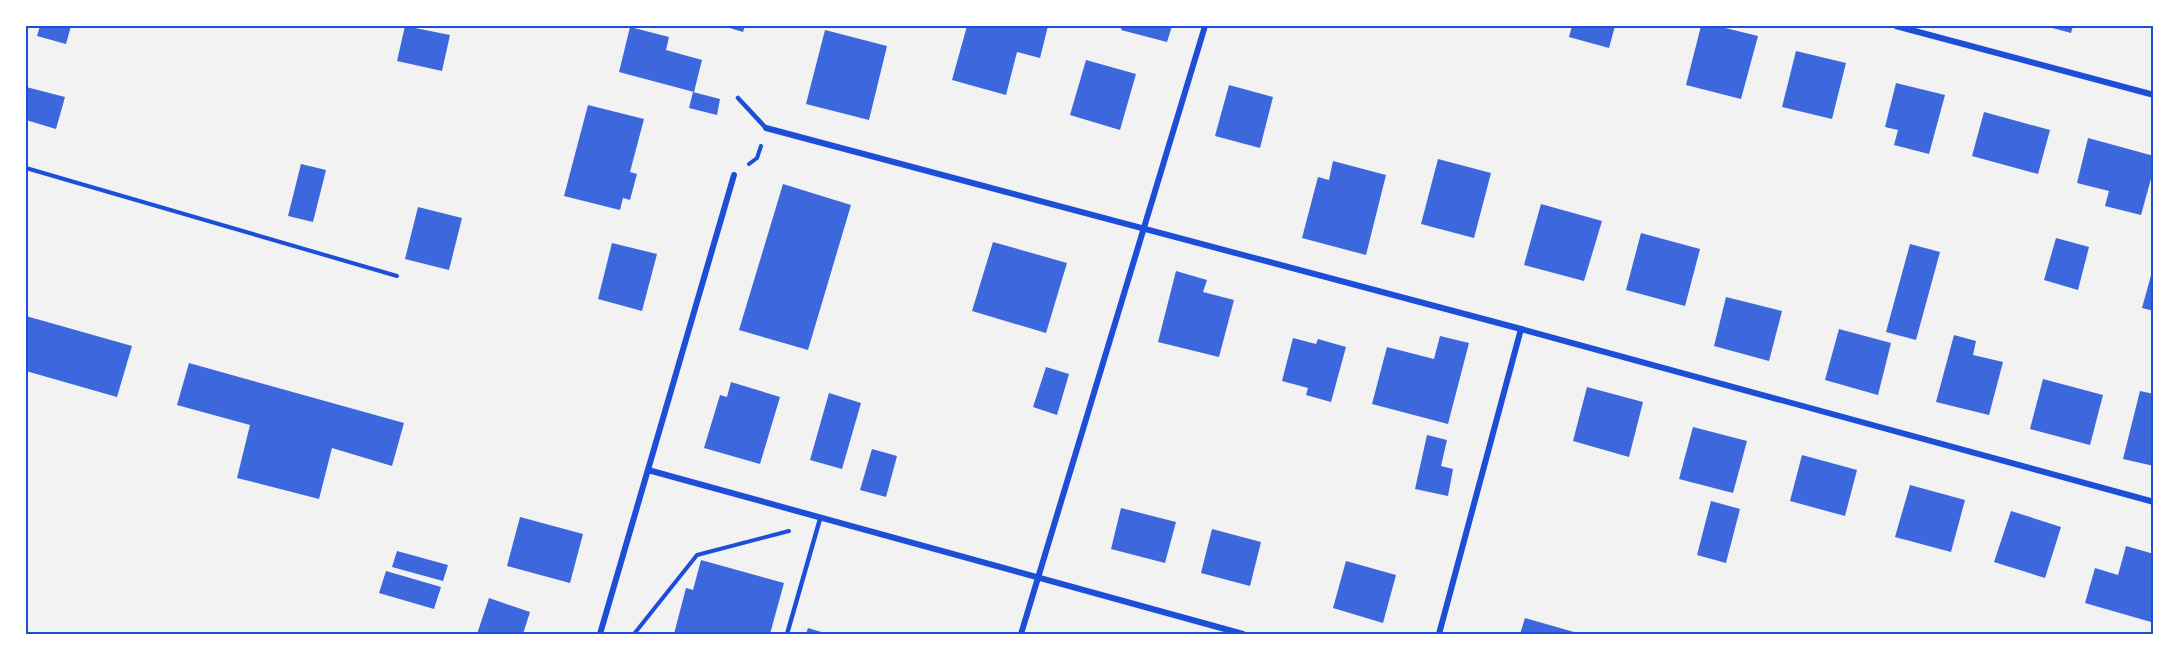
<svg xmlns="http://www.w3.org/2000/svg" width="2179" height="660" font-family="'Playfair Display',serif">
<rect width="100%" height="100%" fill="#f2f2f2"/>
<g fill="#3d67dc">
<path d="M40,26H71L66,44L37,36Z"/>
<path d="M405,26L450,35L442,71L397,61Z"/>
<path d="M723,26H745L743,32Z"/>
<path d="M967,26H1048L1040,58L1017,52L1006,95L952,80Z"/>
<path d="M1122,26H1172L1167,42L1121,30Z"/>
<path d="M1572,26H1615L1609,48L1569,37Z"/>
<path d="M1701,26H1717L1758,36L1741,99L1686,85Z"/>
<path d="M2045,26H2073L2071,33Z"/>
<path d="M630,27L669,37L666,50L702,60L694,92L619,72Z"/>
<path d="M825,30L887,46L869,120L806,104Z"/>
<path d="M1796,51L1846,63L1832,119L1782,107Z"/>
<path d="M1086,60L1136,74L1120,130L1070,115Z"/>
<path d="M1896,83L1945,95L1929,154L1894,145L1898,130L1885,127Z"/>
<path d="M1229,85L1273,97L1260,148L1215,136Z"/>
<path d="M26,87L65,97L56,129L26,120Z"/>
<path d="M693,92L720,99L717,115L689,108Z"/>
<path d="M588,105L644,119L630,172L637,174L630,200L623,198L620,210L564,196Z"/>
<path d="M1984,112L2050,130L2038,174L1972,156Z"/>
<path d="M2088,138L2154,156V168L2141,215L2105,206L2109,191L2077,183Z"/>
<path d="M1438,159L1491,173L1474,238L1421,224Z"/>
<path d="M1333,161L1386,175L1366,255L1302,238L1318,177L1329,180Z"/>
<path d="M301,164L326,170L313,222L288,216Z"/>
<path d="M783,184L851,205L808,350L739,330Z"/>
<path d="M1541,204L1602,221L1584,281L1524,265Z"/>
<path d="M418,207L462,218L449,270L405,259Z"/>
<path d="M1641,233L1700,249L1685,306L1626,290Z"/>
<path d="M2056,238L2089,247L2078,290L2044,280Z"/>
<path d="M993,242L1067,263L1046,333L972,311Z"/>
<path d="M612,243L657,254L642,311L598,299Z"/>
<path d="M1910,244L1940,252L1916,340L1886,332Z"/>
<path d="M2153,268H2154V311L2142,308Z"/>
<path d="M1176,271L1207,280L1203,292L1234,300L1219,357L1158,342Z"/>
<path d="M1726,297L1782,311L1769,361L1714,346Z"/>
<path d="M26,316L132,346L117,397L26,371Z"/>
<path d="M1839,329L1891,343L1878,395L1825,380Z"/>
<path d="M1954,335L1976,341L1973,355L2003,362L1989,415L1936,402Z"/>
<path d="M1440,336L1469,343L1448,424L1372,404L1387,347L1434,359Z"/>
<path d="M1293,338L1316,344L1318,339L1346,347L1331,402L1306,395L1308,388L1282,381Z"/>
<path d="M189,363L404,423L392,466L332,448L319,499L237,478L250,425L177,405Z"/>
<path d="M1046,367L1069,374L1057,415L1033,407Z"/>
<path d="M2043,379L2103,395L2090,445L2030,429Z"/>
<path d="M731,382L780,397L760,464L704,448L720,395L727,397Z"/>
<path d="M1587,387L1643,402L1629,457L1573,441Z"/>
<path d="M2140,391L2154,394V466L2123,459Z"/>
<path d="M829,393L861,403L842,469L810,460Z"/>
<path d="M1693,427L1747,441L1733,493L1679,479Z"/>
<path d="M1427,435L1447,440L1441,466L1453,469L1448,496L1415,489Z"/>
<path d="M872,449L897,456L886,497L860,490Z"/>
<path d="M1802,455L1857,470L1845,516L1790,501Z"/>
<path d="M1910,485L1965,500L1951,552L1895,537Z"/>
<path d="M1711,501L1740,509L1726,563L1697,555Z"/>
<path d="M1121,508L1176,522L1165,563L1111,549Z"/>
<path d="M2011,511L2061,527L2045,578L1994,562Z"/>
<path d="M520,517L583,534L570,583L507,566Z"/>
<path d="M1212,529L1261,542L1250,586L1201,573Z"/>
<path d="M2126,546L2154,554V613L2151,622L2085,603L2095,568L2118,575Z"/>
<path d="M397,551L448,565L443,581L392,567Z"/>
<path d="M701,560L784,583L770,634H674L686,588L693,590Z"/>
<path d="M1346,561L1396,575L1383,623L1333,608Z"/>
<path d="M386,571L441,587L434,609L379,593Z"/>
<path d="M489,598L530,612L523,634H477Z"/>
<path d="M1525,618L1581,634H1520Z"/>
<path d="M808,628L828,634H806Z"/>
</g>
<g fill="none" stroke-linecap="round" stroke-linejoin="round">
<g stroke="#1d4ed8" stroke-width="4">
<path d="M749,164L757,158L761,146"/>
<path d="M26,168L397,276"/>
<path d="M634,634L697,555L789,531"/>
</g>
<g stroke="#1d4ed8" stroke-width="4.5">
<path d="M738,98L766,128"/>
<path d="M787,634L820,519"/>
</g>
<g stroke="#1d4ed8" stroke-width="6">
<path d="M1896,26L2154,95"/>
<path d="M766,128L1521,329L2154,502"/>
<path d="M648,470L1243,634"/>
<path d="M600,634L734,175"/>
<path d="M1021,634L1205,26"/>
<path d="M1439,634L1521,329"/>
</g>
</g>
<rect width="2179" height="660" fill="none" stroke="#ffffff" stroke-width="54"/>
<rect x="27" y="27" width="2125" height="606" fill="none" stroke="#1d4ed8" stroke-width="2"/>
</svg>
